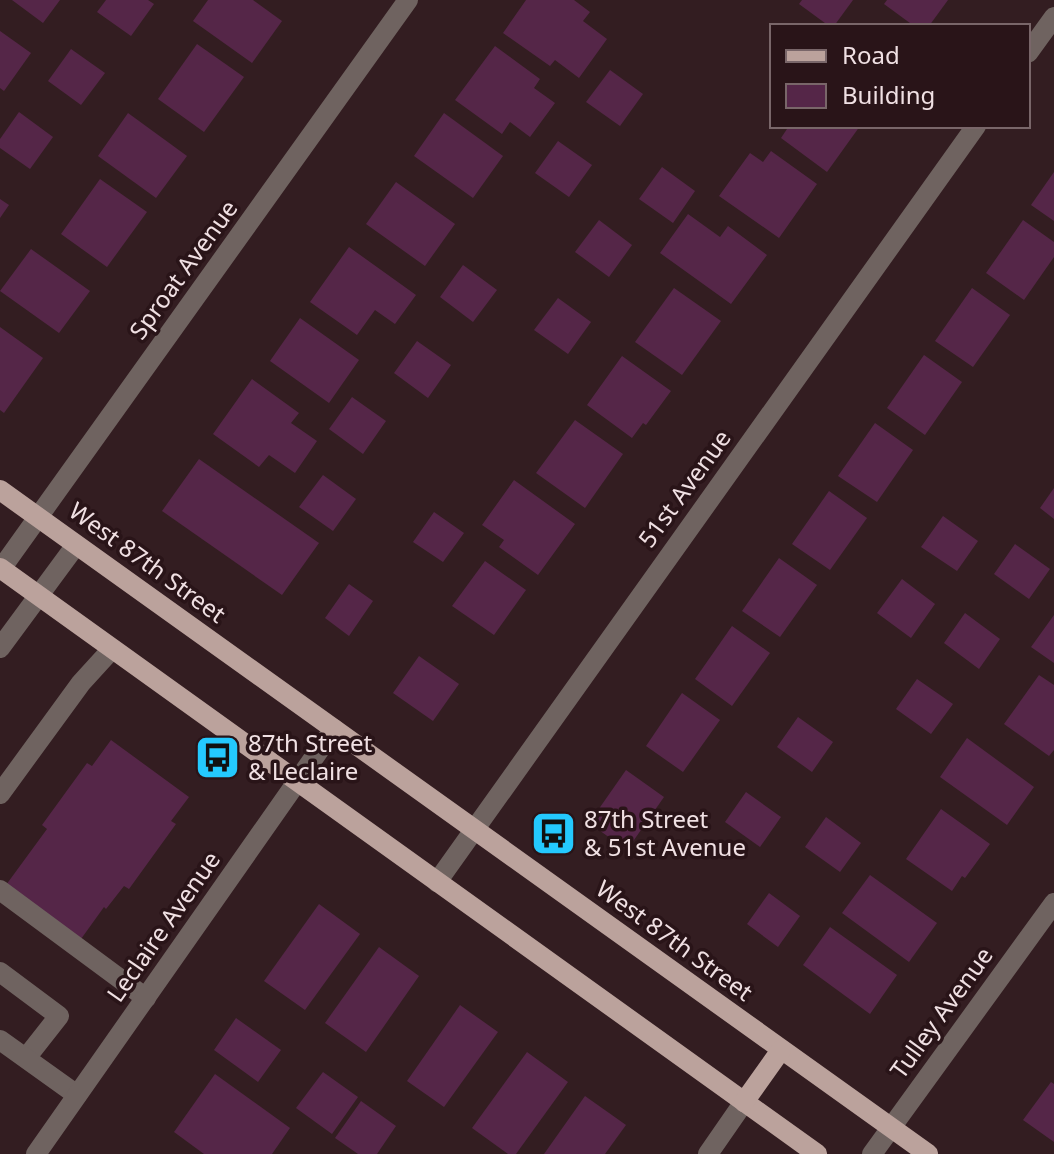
<svg xmlns="http://www.w3.org/2000/svg" width="1054" height="1154" font-family="'Noto Sans',sans-serif">
<rect width="100%" height="100%" fill="#331d21"/>
<g fill="#552648">
<path d="M12,0H60L43,23Z"/>
<path d="M106,0H148L154,4L131,36L97,12Z"/>
<path d="M208,0H253L282,21L252,63L193,21Z"/>
<path d="M526,0H574L590,12L583,21L607,39L579,78L555,60L550,66L503,33Z"/>
<path d="M802,0H853L834,26H829L799,4Z"/>
<path d="M887,0H948L929,26H914L884,4Z"/>
<path d="M0,31L31,53L4,91L0,88Z"/>
<path d="M197,44L244,77L204,132L158,99Z"/>
<path d="M495,46L540,79L534,88L555,103L530,137L510,122L502,134L455,100Z"/>
<path d="M71,49L105,73L81,105L48,81Z"/>
<path d="M610,70L643,94L620,126L586,102Z"/>
<path d="M19,112L53,137L30,169L0,148V139Z"/>
<path d="M128,113L187,156L156,198L98,156Z"/>
<path d="M444,113L503,156L473,198L414,156Z"/>
<path d="M789,126H860L827,172L781,138Z"/>
<path d="M558,141L592,165L569,197L535,173Z"/>
<path d="M771,151L817,184L779,238L719,196L750,153L763,162Z"/>
<path d="M662,167L695,191L673,223L639,199Z"/>
<path d="M1054,172V221L1031,205Z"/>
<path d="M100,179L147,212L107,267L61,234Z"/>
<path d="M396,182L455,224L425,266L366,224Z"/>
<path d="M0,199L9,205L0,218Z"/>
<path d="M688,214L720,237L728,226L767,255L731,304L660,253Z"/>
<path d="M599,220L632,245L609,277L575,252Z"/>
<path d="M1023,220L1054,242V257L1024,300L986,273Z"/>
<path d="M349,247L416,295L395,324L375,310L357,335L310,302Z"/>
<path d="M31,249L90,291L59,333L0,291Z"/>
<path d="M463,265L497,290L473,322L440,297Z"/>
<path d="M674,288L721,321L682,375L635,342Z"/>
<path d="M972,288L1010,315L973,367L935,341Z"/>
<path d="M558,298L591,322L568,354L534,330Z"/>
<path d="M300,318L359,360L329,403L270,361Z"/>
<path d="M0,327L43,358L4,413L0,410Z"/>
<path d="M417,341L451,365L428,398L394,373Z"/>
<path d="M924,355L962,382L925,435L887,408Z"/>
<path d="M622,356L671,391L646,425L643,423L632,438L587,405Z"/>
<path d="M252,379L299,413L291,423L317,441L295,473L269,455L259,467L213,434Z"/>
<path d="M352,397L386,421L363,454L329,429Z"/>
<path d="M575,420L623,454L585,508L536,473Z"/>
<path d="M875,423L913,450L877,502L838,476Z"/>
<path d="M199,459L319,543L282,595L162,511Z"/>
<path d="M323,475L356,499L333,531L299,507Z"/>
<path d="M514,480L575,524L538,575L499,547L504,540L482,525Z"/>
<path d="M1054,488V519L1040,508Z"/>
<path d="M829,491L867,518L830,570L792,544Z"/>
<path d="M434,512L464,533L443,562L413,542Z"/>
<path d="M943,516L978,541L957,571L921,547Z"/>
<path d="M1015,544L1050,569L1029,599L994,574Z"/>
<path d="M779,558L817,585L780,637L742,611Z"/>
<path d="M485,561L526,590L494,635L452,606Z"/>
<path d="M902,579L935,604L911,638L877,613Z"/>
<path d="M349,584L373,601L349,636L325,618Z"/>
<path d="M965,613L1000,639L979,669L944,643Z"/>
<path d="M1054,615V663L1031,647Z"/>
<path d="M732,626L770,653L732,706L695,679Z"/>
<path d="M419,656L459,684L433,721L393,693Z"/>
<path d="M1039,675L1054,685V750L1049,756L1004,724Z"/>
<path d="M917,679L953,704L931,734L896,709Z"/>
<path d="M682,693L720,720L683,772L646,746Z"/>
<path d="M798,717L833,742L812,772L777,747Z"/>
<path d="M967,738L1034,787L1007,825L940,777Z"/>
<path d="M111,740L189,797L171,821L176,824L129,889L124,886L106,909L104,907L81,939L6,885L47,829L42,825L87,763L92,766Z"/>
<path d="M626,770L664,797L627,850L589,823Z"/>
<path d="M746,792L781,817L760,847L725,822Z"/>
<path d="M941,809L990,844L965,878L962,876L952,891L906,859Z"/>
<path d="M826,817L861,843L840,872L805,847Z"/>
<path d="M870,875L937,923L909,962L842,913Z"/>
<path d="M769,893L800,916L778,947L747,924Z"/>
<path d="M319,904L360,934L305,1010L264,981Z"/>
<path d="M830,927L897,975L870,1014L803,965Z"/>
<path d="M379,947L419,976L366,1052L325,1023Z"/>
<path d="M460,1005L498,1032L444,1107L407,1081Z"/>
<path d="M236,1018L281,1050L258,1082L214,1050Z"/>
<path d="M527,1052L568,1082L516,1154H508L472,1128Z"/>
<path d="M323,1072L358,1097L332,1134L296,1108Z"/>
<path d="M215,1074L290,1128L272,1154H204L174,1132Z"/>
<path d="M1051,1082L1054,1084V1142L1023,1120Z"/>
<path d="M585,1096L626,1125L605,1154H544Z"/>
<path d="M361,1101L396,1126L377,1154H358L335,1138Z"/>
</g>
<g fill="none" stroke-linecap="round" stroke-linejoin="round">
<g stroke="#6f6360" stroke-width="20">
<path d="M1028,53L1054,17"/>
<path d="M1,569L408,0"/>
<path d="M0,648L76,545"/>
<path d="M0,794L81,683L112,649"/>
<path d="M437,882L976,126"/>
<path d="M0,890L146,998"/>
<path d="M0,972L59,1016L26,1058"/>
<path d="M0,1040L77,1095"/>
<path d="M36,1154L334,729"/>
<path d="M708,1154L744,1102"/>
<path d="M872,1154L1054,903"/>
</g>
<g stroke="#bba29c" stroke-width="20">
<path d="M0,490L928,1154"/>
<path d="M0,568L817,1154"/>
<path d="M744,1102L781,1050"/>
</g>
</g>
<defs>
<symbol id="bus-square" viewBox="-11 -11 22 22"><rect x="-9" y="-9" width="18" height="18" rx="4" fill="#24c9fe" stroke="#291418"/><path d="M-5-6H5V4H4V6H2V4H-2V6H-4V4H-5ZM-3.5-4V0h7V-4ZM-3.5 1.2v1.5H-2V1.2ZM2 1.2v1.5H3.5V1.2Z" fill="#111"/></symbol>
</defs>
<g fill-rule="evenodd">
<use href="#bus-square" x="192" y="732" width="51" height="51"/>
<use href="#bus-square" x="528" y="808" width="51" height="51"/>
</g>
<g text-anchor="middle" stroke-width="7" stroke-linejoin="round" paint-order="stroke">
<g font-size="24" fill="#f0e0e3" stroke="#291418">
<text transform="translate(184 270) rotate(-54)" y="8">Sproat Avenue</text>
<text transform="translate(685 489) rotate(-54)" y="8">51st Avenue</text>
<text transform="translate(147 563) rotate(36)" y="8">West 87th Street</text>
<text transform="translate(164 927) rotate(-55)" y="8">Leclaire Avenue</text>
<text transform="translate(674 941) rotate(36)" y="8">West 87th Street</text>
<text transform="translate(942 1013) rotate(-54)" y="8">Tulley Avenue</text>
</g>
<g font-size="24" fill="#f0e0e3" stroke="#291418" text-anchor="start">
<text x="248" y="752">87th Street<tspan x="248" dy="28">&amp; Leclaire</tspan></text>
<text x="584" y="828">87th Street<tspan x="584" dy="28">&amp; 51st Avenue</tspan></text>
</g>
</g>
<rect x="770" y="24" width="260" height="104" fill="#291418" stroke="#796669" stroke-width="2"/>
<rect x="786" y="50" width="40" height="12" fill="#bba29c" stroke="#796669" stroke-width="2"/>
<text x="842" y="64" font-size="24" fill="#f0e0e3">Road</text>
<rect x="786" y="84" width="40" height="24" fill="#552648" stroke="#796669" stroke-width="2"/>
<text x="842" y="104" font-size="24" fill="#f0e0e3">Building</text>
</svg>
